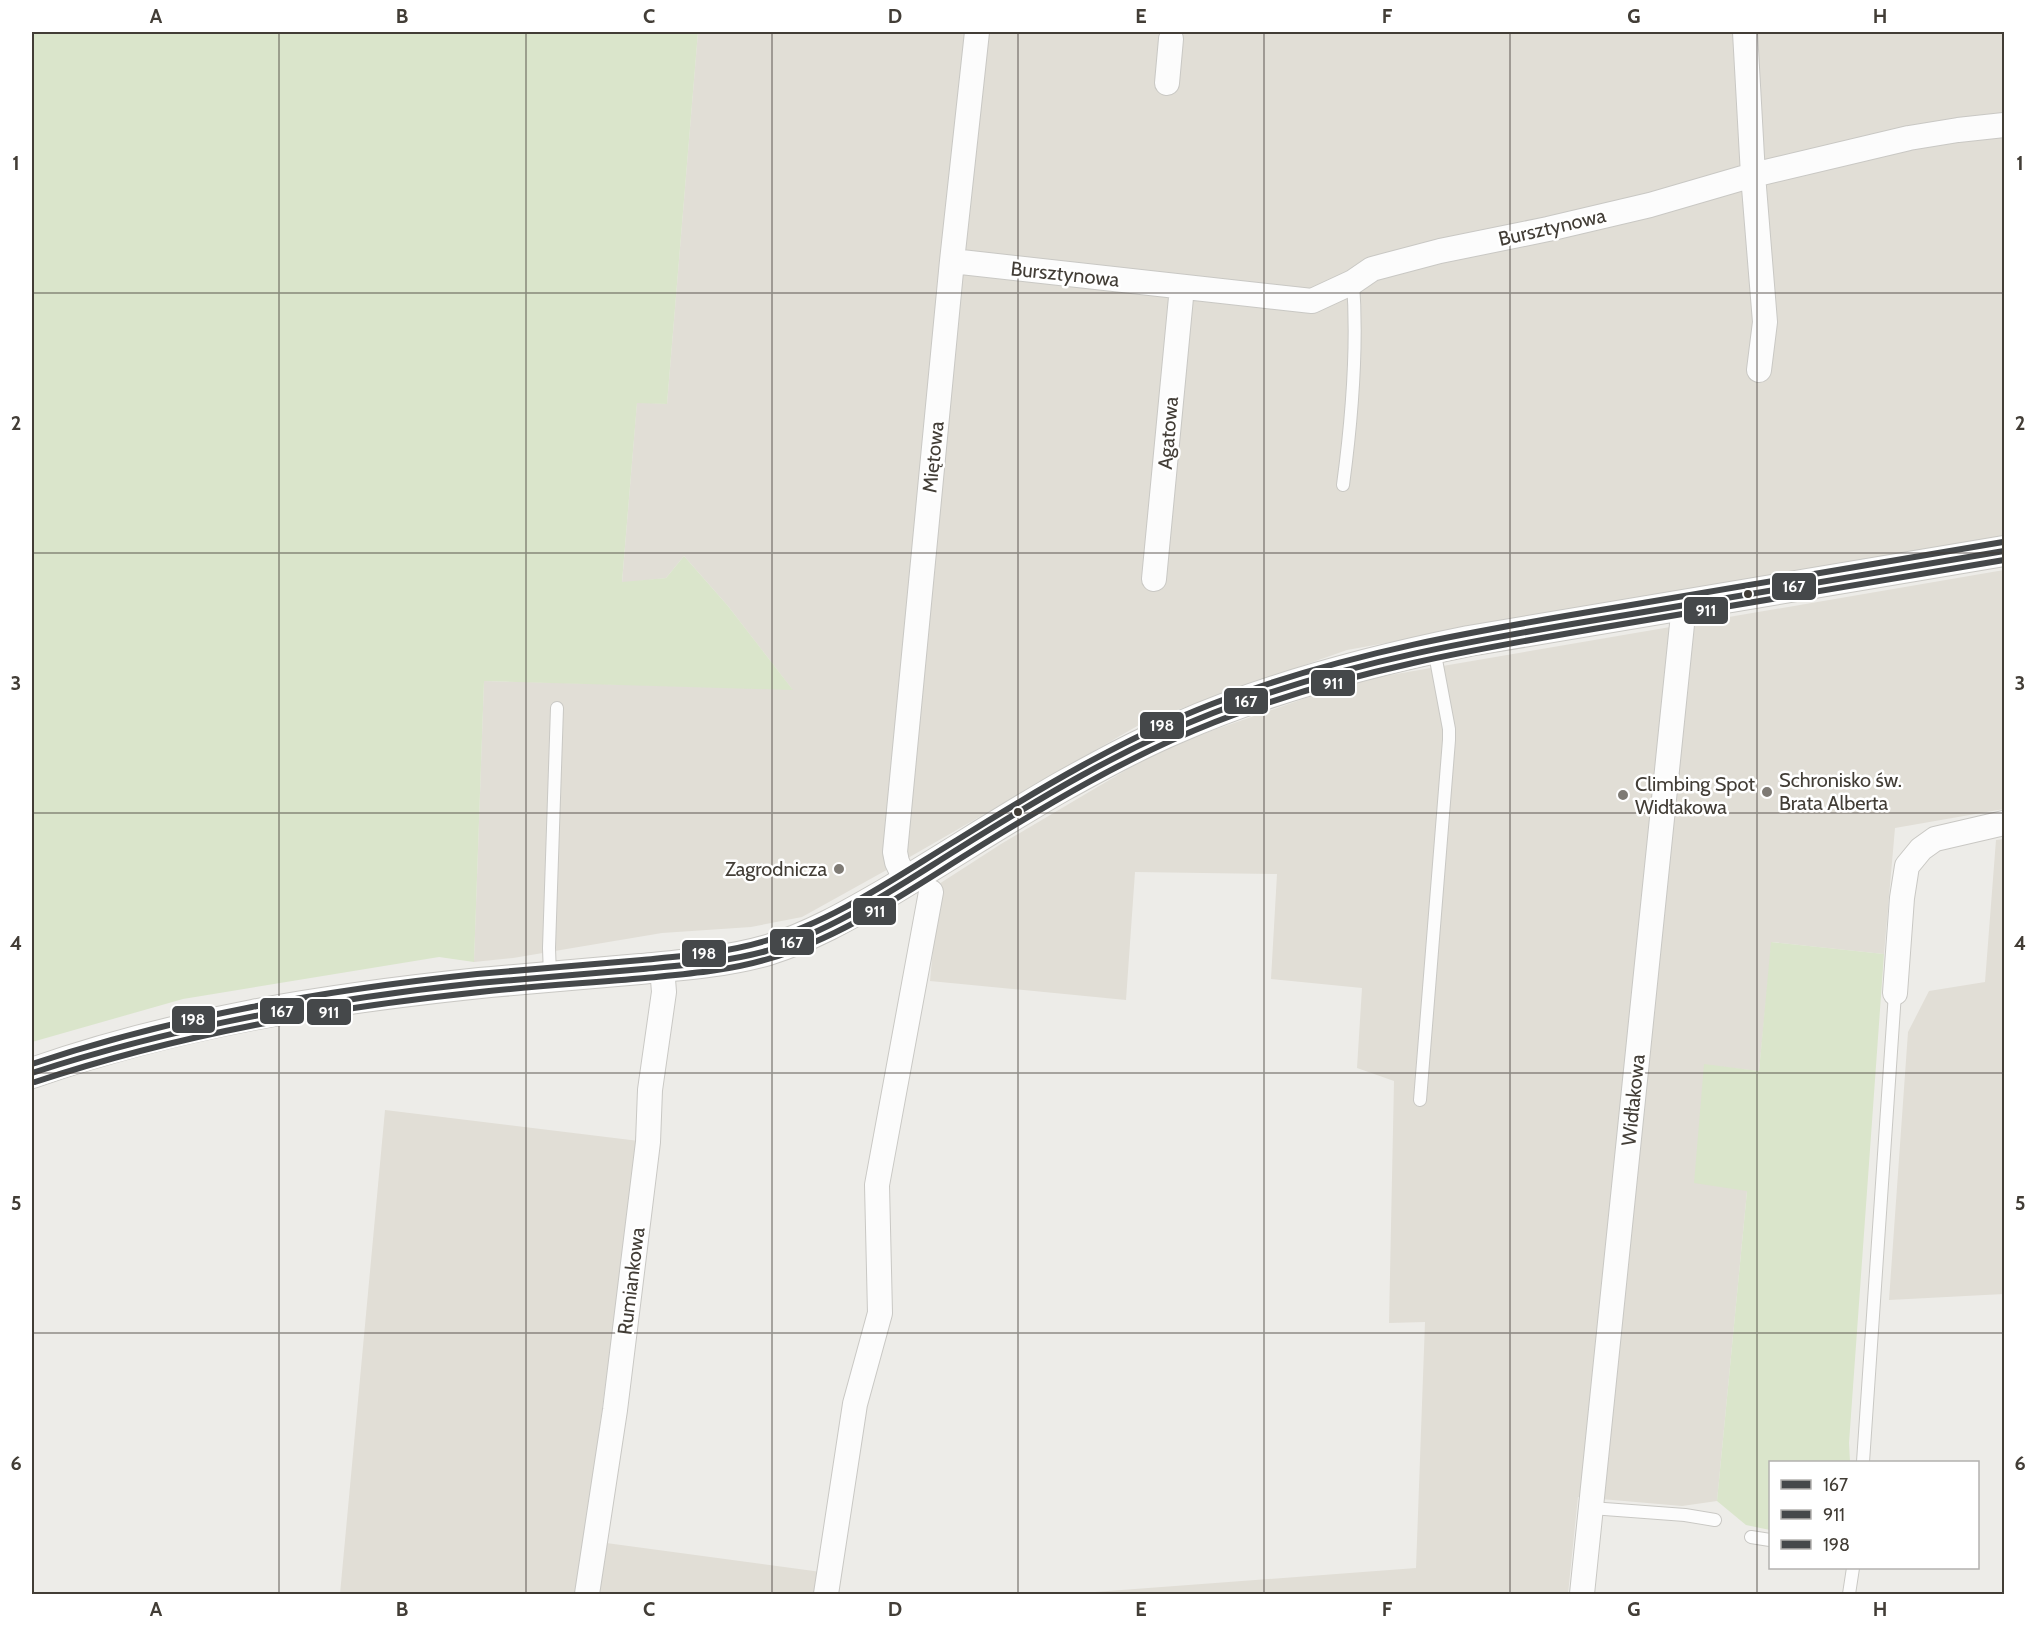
<svg xmlns="http://www.w3.org/2000/svg" width="2036" height="1626" font-family="Cabin,sans-serif">
<style>
.residential{fill:#e1ded6}
.green{fill:#dae5cb}
.lines{fill:none;stroke-linecap:round;stroke-linejoin:round}
.service-casing{stroke:#c9c8c4;stroke-width:14}
.minor-casing{stroke:#c9c8c4;stroke-width:26}
.tertiary-casing{stroke:#c9c8c4;stroke-width:32}
.service{stroke:#fcfcfc;stroke-width:12}
.minor{stroke:#fcfcfc;stroke-width:24}
.tertiary{stroke:#fcfcfc;stroke-width:30}
.bus-1-casing{stroke:#fff;stroke-width:10}
.bus-2-casing{stroke:#fff;stroke-width:10}
.bus-3-casing{stroke:#fff;stroke-width:10}
.bus-1{stroke:#45484a;stroke-width:6}
.bus-2{stroke:#45484a;stroke-width:6}
.bus-3{stroke:#45484a;stroke-width:6}
.grid{fill:none;stroke:#423d36;stroke-width:1.5;stroke-opacity:0.55}
.bus-dot{fill:#423d36;stroke:#fff;stroke-width:2}
.poi-dot{fill:#7e7a74;stroke:#fff;stroke-width:2}
.labels{text-anchor:middle;stroke-width:5;stroke-linejoin:round;paint-order:stroke}
.street-label{font-size:20px;fill:#423d36;stroke:#fff}
.poi-label{font-size:20px;fill:#423d36;stroke:#fff;text-anchor:start}
.line-badge{stroke:#fff;stroke-width:2}
.badge-label{font-size:16px;text-anchor:middle;font-weight:bold;fill:#fff}
.neatline{fill:none;stroke:#423d36;stroke-width:2}
.grid-label{font-size:20px;text-anchor:middle;font-weight:bold;fill:#423d36}
</style>
<rect width="100%" height="100%" fill="#edece8"/>
<!-- residential -->
<path class="residential" d="M698,32H2004V536L1678,591L1347,650L1146,721L901,862L802,917L751,927L662,933L513,958L474,962L484,681L792,689L728,606L684,556L666,578L622,583L637,402L667,404Z
M2004,570V809L1895,828L1884,954L1772,942L1759,1071L1704,1065L1747,1191L1717,1501L1682,1506L1578,1497L1568,1594H1068L1416,1568L1425,1322L1389,1323L1394,1081L1357,1068L1362,988L1271,979L1277,874L1135,872L1126,1000L930,981L939,884L1001,844L1165,747L1355,681Z
M2004,839V1294L1889,1300L1908,1032L1929,991L1985,982L1996,840Z
M385,1110L639,1141L584,1540L836,1574L834,1594H340Z"/>
<!-- green -->
<path class="green" d="M32,32H698L667,404L637,403L622,582L666,578L684,556L728,606L793,690L484,681L474,962L439,957L183,999L32,1042Z
M1771,942L1884,954L1849,1443L1850,1462H1770V1530L1746,1525L1717,1501L1747,1191L1694,1183L1704,1064L1759,1071Z"/>
<g class="lines">
<defs>
<path id="service" d="M1343,485C1352,418 1358,350 1353,282
M550,976L549,948L557,708
M1420,1100L1449,740V729L1434,649
M1863,1462L1895,993
M1591,1508L1685,1515L1715,1520
M1751,1537L1770,1540
M1849,1594L1853,1568"/>
<path id="minor" d="M1745,32L1753,175L1765,322L1759,370
M1167,83L1171,39
M952,261L1312,301L1353,282L1372,269L1440,251L1548,229L1650,205L1753,175L1909,138L1958,130L2004,125
M1154,579L1182,287
M906,881L897,862L895,852L952,261L977,32
M1895,993L1902,898L1907,866L1921,849L1935,839L2004,823
M587,1594L615,1410L648,1142L650,1090L664,992L662,967
M826,1594L855,1404L880,1313L877,1185L931,892
M1582,1594L1684,605"/>
<path id="tertiary" d="M32,1073C178,1022 326,999 480,983C533,978 586,974 640,969C683,965 726,962 768,950C810,937 847,916 885,894C944,859 1002,821 1061,787C1099,766 1137,745 1177,728C1270,687 1370,661 1469,641L2004,551"/>
</defs>
<!-- service casing -->
<use href="#service" class="service-casing"/>
<!-- minor casing -->
<use href="#minor" class="minor-casing"/>
<!-- tertiary casing -->
<use href="#tertiary" class="tertiary-casing"/>
<!-- service -->
<use href="#service" class="service"/>
<!-- minor -->
<use href="#minor" class="minor"/>
<!-- tertiary -->
<use href="#tertiary" class="tertiary"/>
<defs>
<path id="bus-1" d="M32,1073C177,1026 326,999 478,983C533,978 588,974 643,969C684,965 726,962 766,951C835,930 897,887 958,849C1040,798 1123,748 1213,713C1346,661 1486,638 1626,615C1752,593 1878,572 2004,551"/>
<path id="bus-2" d="M35,1082C180,1034 328,1008 480,992C535,986 590,983 645,978C686,974 728,971 768,959C840,938 905,893 969,853C1048,804 1128,756 1215,722C1344,671 1480,648 1617,625C1746,604 1875,582 2004,560"/>
<path id="bus-3" d="M32,1064C177,1016 325,990 477,974C532,969 587,965 642,960C683,956 725,953 765,941C834,921 896,877 957,840C1039,789 1122,739 1212,704C1345,652 1485,629 1625,606C1751,585 1877,563 2003,542"/>
</defs>
<!-- bus-1 casing -->
<use href="#bus-1" class="bus-1-casing"/>
<!-- bus-2 casing -->
<use href="#bus-2" class="bus-2-casing"/>
<!-- bus-3 casing -->
<use href="#bus-3" class="bus-3-casing"/>
<!-- bus-1 -->
<use href="#bus-1" class="bus-1"/>
<!-- bus-2 -->
<use href="#bus-2" class="bus-2"/>
<!-- bus-3 -->
<use href="#bus-3" class="bus-3"/>
</g>
<!-- grid -->
<path class="grid" d="M279,32V1594M526,32V1594M772,32V1594M1018,32V1594M1264,32V1594M1510,32V1594M1757,32V1594M32,293H2004M32,553H2004M32,813H2004M32,1073H2004M32,1333H2004"/>
<!-- markers -->
<g class="bus-dot">
<circle cx="1748" cy="594" r="5"/>
<circle cx="1018" cy="812" r="5"/>
</g>
<g class="poi-dot">
<circle cx="1767" cy="792" r="6"/>
<circle cx="1623" cy="795" r="6"/>
<circle cx="839" cy="869" r="6"/>
</g>
<g class="labels">
<!-- street labels -->
<g class="street-label">
<text transform="translate(1552 227) rotate(-13)" y="7">Bursztynowa</text>
<text transform="translate(1065 274) rotate(6)" y="7">Bursztynowa</text>
<text transform="translate(1168 433) rotate(-85)" y="7">Agatowa</text>
<text transform="translate(933 457) rotate(-84)" y="7">Miętowa</text>
<text transform="translate(1633 1100) rotate(-84)" y="7">Widłakowa</text>
<text transform="translate(631 1281) rotate(-83)" y="7">Rumiankowa</text>
</g>
<!-- poi labels -->
<g class="poi-label">
<text x="1779" y="787">Schronisko św.<tspan x="1779" dy="23">Brata Alberta</tspan></text>
<text x="1635" y="791">Climbing Spot<tspan x="1635" dy="23">Widłakowa</tspan></text>
<text x="827" y="876" text-anchor="end">Zagrodnicza</text>
</g>
</g>
<g class="line-badge">
<rect x="1771" y="572" width="46" height="29" rx="6" fill="#45484a"/>
<rect x="1683" y="596" width="46" height="29" rx="6" fill="#45484a"/>
<rect x="1310" y="669" width="46" height="28" rx="6" fill="#45484a"/>
<rect x="1223" y="687" width="46" height="28" rx="6" fill="#45484a"/>
<rect x="1139" y="711" width="46" height="29" rx="6" fill="#45484a"/>
<rect x="852" y="897" width="45" height="29" rx="6" fill="#45484a"/>
<rect x="769" y="928" width="46" height="28" rx="6" fill="#45484a"/>
<rect x="681" y="939" width="46" height="29" rx="6" fill="#45484a"/>
<rect x="259" y="997" width="46" height="28" rx="6" fill="#45484a"/>
<rect x="306" y="998" width="46" height="28" rx="6" fill="#45484a"/>
<rect x="171" y="1005" width="45" height="29" rx="6" fill="#45484a"/>
</g>
<g class="badge-label">
<text x="1794" y="592">167</text>
<text x="1706" y="616">911</text>
<text x="1333" y="689">911</text>
<text x="1246" y="707">167</text>
<text x="1162" y="731">198</text>
<text x="875" y="917">911</text>
<text x="792" y="948">167</text>
<text x="704" y="959">198</text>
<text x="282" y="1017">167</text>
<text x="329" y="1018">911</text>
<text x="193" y="1025">198</text>
</g>
<!-- border -->
<rect width="2036" height="1626" fill="none" stroke="#ffffff" stroke-width="66"/>
<!-- legend -->
<rect x="1769" y="1461" width="210" height="108" fill="#ffffff" stroke="#b3b1af" stroke-width="1.5"/>
<rect x="1781" y="1480" width="30" height="9" fill="#45484a" stroke="#b3b1af" stroke-width="1.5"/>
<text x="1823" y="1491" font-size="18" fill="#423d36">167</text>
<rect x="1781" y="1510" width="30" height="9" fill="#45484a" stroke="#b3b1af" stroke-width="1.5"/>
<text x="1823" y="1521" font-size="18" fill="#423d36">911</text>
<rect x="1781" y="1540" width="30" height="9" fill="#45484a" stroke="#b3b1af" stroke-width="1.5"/>
<text x="1823" y="1551" font-size="18" fill="#423d36">198</text>
<rect x="33" y="33" width="1970" height="1560" class="neatline"/>
<g class="grid-label">
<text x="156" y="23">A</text>
<text x="402" y="23">B</text>
<text x="649" y="23">C</text>
<text x="895" y="23">D</text>
<text x="1141" y="23">E</text>
<text x="1387" y="23">F</text>
<text x="1634" y="23">G</text>
<text x="1880" y="23">H</text>
<text x="16" y="170">1</text>
<text x="2020" y="170">1</text>
<text x="16" y="430">2</text>
<text x="2020" y="430">2</text>
<text x="16" y="690">3</text>
<text x="2020" y="690">3</text>
<text x="16" y="950">4</text>
<text x="2020" y="950">4</text>
<text x="16" y="1210">5</text>
<text x="2020" y="1210">5</text>
<text x="16" y="1470">6</text>
<text x="2020" y="1470">6</text>
<text x="156" y="1616">A</text>
<text x="402" y="1616">B</text>
<text x="649" y="1616">C</text>
<text x="895" y="1616">D</text>
<text x="1141" y="1616">E</text>
<text x="1387" y="1616">F</text>
<text x="1634" y="1616">G</text>
<text x="1880" y="1616">H</text>
</g>
</svg>
